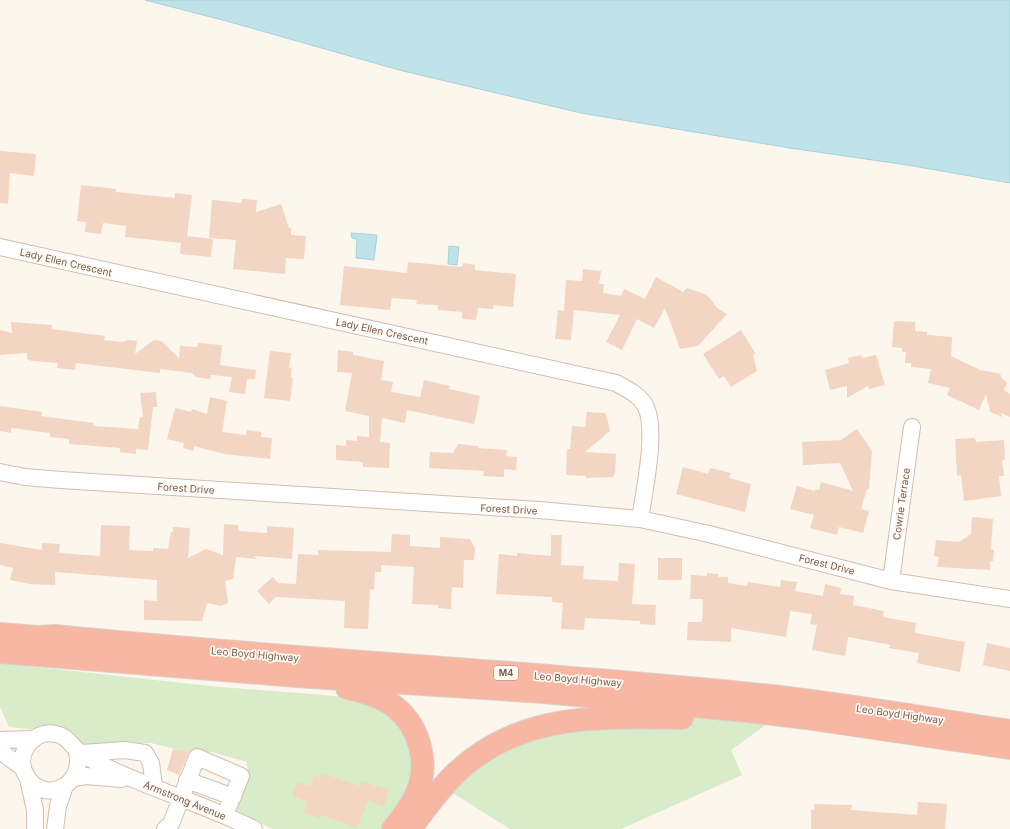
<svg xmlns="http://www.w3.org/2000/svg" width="1010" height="829" font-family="Inter,sans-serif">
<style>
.green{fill:#d8ecc9}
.water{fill:#bfe3e8;stroke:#a5d3da}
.building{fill:#f3d5c3}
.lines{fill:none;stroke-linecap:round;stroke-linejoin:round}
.minor-casing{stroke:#d1beb0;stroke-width:18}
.highway-casing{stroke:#dad1cd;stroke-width:24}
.minor{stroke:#fff;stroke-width:16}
.highway{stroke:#f7b7a3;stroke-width:22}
.labels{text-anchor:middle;stroke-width:3.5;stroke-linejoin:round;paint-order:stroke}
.shield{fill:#fffaf3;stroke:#a28b7f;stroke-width:1}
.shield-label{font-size:9px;font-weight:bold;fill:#7a5c4d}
.street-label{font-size:10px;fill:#7a5c4d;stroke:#fffaf3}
</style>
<rect width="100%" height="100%" fill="#fdf6ec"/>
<!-- green -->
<path class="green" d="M0,663L210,686L336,696L377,702L394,708L423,770L388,829H272L236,810L248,775L247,762L212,752L195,754L151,743L84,744L61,725L36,730L9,727L0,707Z
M617,713L770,722L731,750L742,775L621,829H510L443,787L470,760Z"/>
<!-- water -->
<path class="water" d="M145,0H1010V183L907,165L790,148L581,113L399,70L230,22Z
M351,233L377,235L374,260L356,258L357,239L352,238Z
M449,246L459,247L457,265L448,264Z"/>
<!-- building -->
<path class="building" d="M0,151L36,154L34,176L10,173L8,204L0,203Z
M81,185L116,189V192L175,198V193L192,195L187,236L213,239L211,257L180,254L181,243L125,237L126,226L103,223L101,234L85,232L86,222L77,221Z
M242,199L257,200L256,212L281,204L289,228H291V235L306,236L304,259L286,258L285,274L233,269L236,240L209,238L212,200L241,203Z
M408,262L462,267L463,263L475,265V270L516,274L513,307L493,305V309L478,308L476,320L462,319V312L438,310V305L416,304L417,300L392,298L390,310L340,305L344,266L407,273Z
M583,269L601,271L599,284H604L603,293L621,296L624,289L645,299L656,277L683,292L687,288L702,293L709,297L717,308L727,314L698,346L680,349L665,308L654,328L637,319L622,350L606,342L620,315L574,310L571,340L555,339L558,310L564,311L566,280L582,281Z
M894,321L915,322V331L927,332V335L952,337L951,356L980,370L1001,374L1000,376L1007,383L1004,390L1010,394V417L1001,413L1002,417L990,412L986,394L979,410L947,395L950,388L928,383L931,369L911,367V363H905L906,352H902V348L892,347Z
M11,322L52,325V329L105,336L104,340L123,342L128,340L137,341L135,354L154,340L161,341L179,358L180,346L197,347L198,343L222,345L220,365L256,370L255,379H247L245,394L229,392L232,377L211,375L210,379L196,377L192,373L160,369V373L76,363L75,370L57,368L58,363L32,361L27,359V353L0,355V330L12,333Z
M741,330L755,353L753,355L757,371L731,387L724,376L719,379L703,354Z
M338,350L353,352V355L384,361L381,380L393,382L391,392L420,397L424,380L450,386L449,389L480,396L474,424L407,410L405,423L382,418L380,442L390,443L389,468L363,467V462L336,460V445L346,446V440L357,441V436L369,437V416L345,411L352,373L337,372Z
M270,351L291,353L289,369L292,367L291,378H293L290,401L264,398Z
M861,355L862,358L876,355L885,385L869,389L868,386L847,398V386L830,390L825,370L849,363L848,358Z
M156,392L157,407H153L148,450L136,449V454L120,452V448L69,444V439L50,437V433L11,428V433L0,431V406L42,412L41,416L94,423L93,426L138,429L140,417H143L140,393Z
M210,397L227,401L222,432L246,435L247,430L261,432V437L272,438L270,459L225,454L194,446L193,451L183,448L184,443L167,439L175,408L191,412L192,409L207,414Z
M587,412L605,413L607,417L610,431L585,452L616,454L615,474H614L613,477L586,478V476L566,475L567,449H570L572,426L585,427Z
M857,429L872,451L869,489H867L861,509L869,511L863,533L839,527L837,535L810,528L814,515L790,509L797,486L815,491V489L819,490L821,482L853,491L840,463L803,465L802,442L841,440Z
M975,438L976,442L1004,440L1005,459L1002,461L1004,476H999L1001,496L964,501L961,475L957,476L955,439Z
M458,444L478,446V448L507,450L506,456L517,457L516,470L504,469V477L483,476L484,471L429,468L430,452L453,453Z
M683,467L708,474L710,468L731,473L729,478L751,484L745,512L676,494Z
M972,517L993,519L991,550H994L993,561H990V570L937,567L939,557L934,556L936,540L959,542L971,534Z
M224,524L238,525V531L267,533V526L294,528L292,559L254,556L257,559L236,557L233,579L225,581L228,603L221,606L207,603L202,621L144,620V600L157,601V580L55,572V585L30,584L10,580L13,568L0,565V543L42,550V543L60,544L59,553L100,556L101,525L130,526L129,550L150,551H153V548L168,549L171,532H173V527L190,528L188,558L206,549L223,555Z
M392,534L410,535V546L440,548V537L470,539L475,548L474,560H464L463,588L452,587L451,609L438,608V605L412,604L414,567L381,565V572H375L374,590L370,589L368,629L344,628L345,601L276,597L269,604L257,591L273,577L278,583L296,584L298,554L318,555V550L391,552Z
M551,535H562L561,565L584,566L583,579L618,581L619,563L635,564L632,604L656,605L655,625L640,624V621L585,618L584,630L561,629L563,603L552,602V597L496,594L499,554L517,556V553L551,556Z
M658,558H682V580H658Z
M707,573L718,574V577H728V583L747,586L748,582L780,587L781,580L797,582L795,591L823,596L825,584L841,588L840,594L854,596L853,605L884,611L883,617L916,623L915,633L965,642L960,672L917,663L919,653L889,648L891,645L848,637L845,656L812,650L817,625L810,624L812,614L790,611L786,637L731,628V642L687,640L688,622H702L703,599H690L691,575L707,576Z
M987,643L1010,648V671L983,665Z
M173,749L189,752L179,775L167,770Z
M322,773L359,786L361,781L389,790L384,807L368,800L357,828L321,815L320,818L303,813L307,801L292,796L297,782L310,786L314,775L320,777Z
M918,802L947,804L945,829H811V810H814V804L852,805L851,810L917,815Z"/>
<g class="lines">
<defs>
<path id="minor" d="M0,247L616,383C627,389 638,394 645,405C658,428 644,492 640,519
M0,472L25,477L61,480L539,510L640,519L709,534L891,581L1010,599
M891,581L912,427
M0,740L34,739
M76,749C88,785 43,807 26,775C14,755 33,729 56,734C67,736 70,744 77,750C84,756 93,760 100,764C150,789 204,804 254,829
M0,751L23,768
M82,753L125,750L145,753L151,763L154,787
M74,778L86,776L122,779
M28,779L35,810V829
M187,780L233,797
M55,829L58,806L65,786
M165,829L171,824L197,757L241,776L225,815"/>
<path id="highway" d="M0,634L37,637L55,636C293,660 533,671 771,696C851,705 931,719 1010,731
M0,652L297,676L544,692L747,711L806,718L1010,748
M347,688C364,692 381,696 395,707C419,726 429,762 418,790C413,805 402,817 393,829
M410,829C423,812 435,795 450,779C514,712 597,717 682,718"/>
</defs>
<!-- minor casing -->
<use href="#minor" class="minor-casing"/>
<!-- highway casing -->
<use href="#highway" class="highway-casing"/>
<!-- minor -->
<use href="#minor" class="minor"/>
<!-- highway -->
<use href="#highway" class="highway"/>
</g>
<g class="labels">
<!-- shield labels -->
<rect class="shield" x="494" y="666" width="24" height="14" rx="3"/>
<g class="shield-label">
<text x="506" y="676">M4</text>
</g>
<!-- street labels -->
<g class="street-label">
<text transform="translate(66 262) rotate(13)" y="4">Lady Ellen Crescent</text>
<text transform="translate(382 331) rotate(12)" y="4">Lady Ellen Crescent</text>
<text transform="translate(186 488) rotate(4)" y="4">Forest Drive</text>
<text transform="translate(901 504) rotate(-82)" y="4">Cowrie Terrace</text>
<text transform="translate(509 509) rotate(3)" y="4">Forest Drive</text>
<text transform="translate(827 564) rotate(14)" y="4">Forest Drive</text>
<text transform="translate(255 654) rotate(5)" y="4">Leo Boyd Highway</text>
<text transform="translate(578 679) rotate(5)" y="4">Leo Boyd Highway</text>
<text transform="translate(900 714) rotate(8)" y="4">Leo Boyd Highway</text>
<text transform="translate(185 800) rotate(22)" y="4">Armstrong Avenue</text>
</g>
</g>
</svg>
